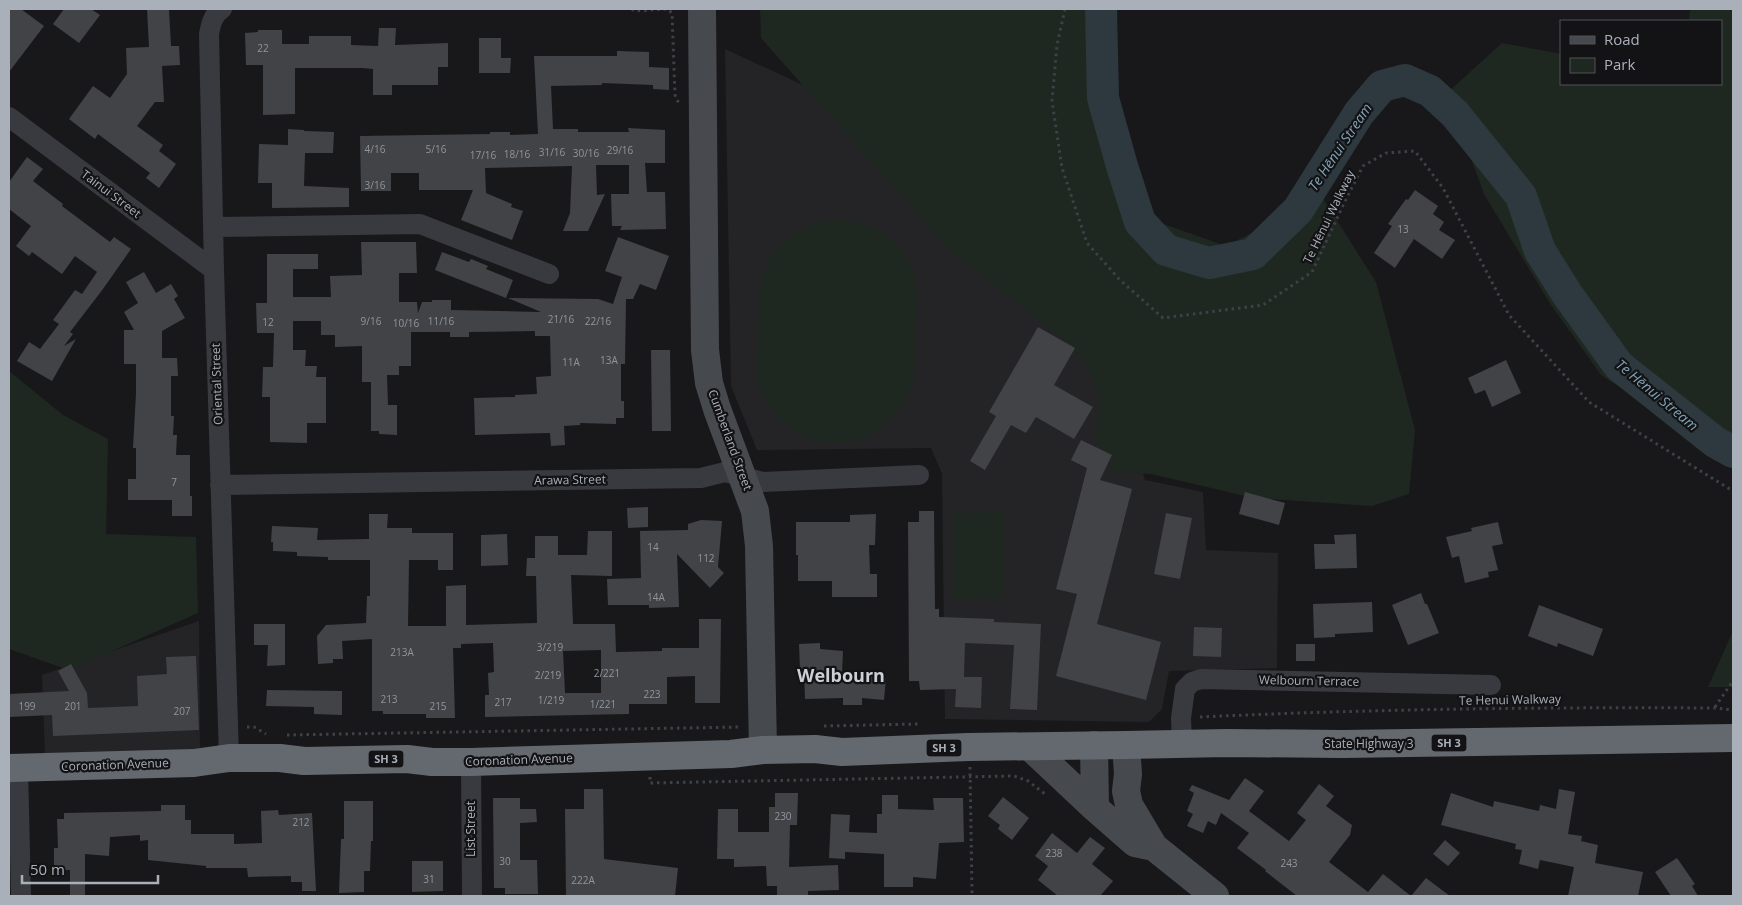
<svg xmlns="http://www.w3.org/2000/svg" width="1742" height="905" font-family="'Open Sans',sans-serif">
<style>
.built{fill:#242427}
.green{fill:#1f2820}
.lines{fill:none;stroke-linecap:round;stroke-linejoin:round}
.river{stroke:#2d393e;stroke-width:32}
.building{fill:#424347;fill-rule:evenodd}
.path{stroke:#3e4146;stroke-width:3;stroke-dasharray:2.5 4;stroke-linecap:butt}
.street{stroke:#393a3f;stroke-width:20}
.secondary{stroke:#464a4f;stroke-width:28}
.highway{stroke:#646970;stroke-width:28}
.labels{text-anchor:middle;stroke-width:4.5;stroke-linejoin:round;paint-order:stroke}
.number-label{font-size:10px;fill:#90959d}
.shield{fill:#131315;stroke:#7d8188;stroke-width:1}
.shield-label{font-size:11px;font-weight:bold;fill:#aab0ba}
.street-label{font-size:12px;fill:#aab0ba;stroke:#131315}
.water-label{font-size:14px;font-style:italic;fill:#80a2b5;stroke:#131315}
.district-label{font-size:18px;font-weight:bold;fill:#cbcfd6;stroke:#131315}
</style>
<rect width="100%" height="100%" fill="#18181a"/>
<!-- built -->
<path class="built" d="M725,49L872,117L1118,399L1145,480L1203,492L1206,550L1278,553L1277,668L1169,671L1162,709L1149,722L945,719L942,474L931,448L757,450L731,386Z
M199,621L200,754L45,756L42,675Z"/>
<!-- green -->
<path class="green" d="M760,9H1108L1102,43L1112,113L1135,184L1158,222L1226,246L1322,197L1376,282L1415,430L1409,494L1372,506L1254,498L1151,474L1113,472L1108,460L1094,436L1101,398L1086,365L1062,338L950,251L761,38Z
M1690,9H1733V461L1601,375L1549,302L1484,194L1447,93L1502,43L1561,54V84H1721V21H1689Z
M829,219C868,218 908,239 916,281C919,295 916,312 916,327C915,348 917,370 910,390C896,430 848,454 808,438C779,426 763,403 756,373L761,279C773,245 794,227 829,219Z
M9,371L63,415L108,439L106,534L196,537L198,613L69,670L9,649Z
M1003,512L1004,598L954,599V513Z
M1733,631V687H1708Z"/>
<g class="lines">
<!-- river -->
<path class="river" d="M1101,9L1103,98L1122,166L1140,222L1166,250L1209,263L1253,254L1298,210L1359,113L1382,86L1405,80L1430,91L1455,114L1521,196L1540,251L1567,294L1619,366L1715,442L1733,452"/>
</g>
<!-- building -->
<path class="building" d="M9,9H21L44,26L9,72Z
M64,9H91L100,15L79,43L53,24Z
M147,9H169L171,46H179L180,65L162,66L164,102H155L137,126L163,145L159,151L176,164L159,188L146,178L150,173L98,134L95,139L69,119L93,86L110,98L127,74L126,48L149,47Z
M379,28H396L395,45L448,43V67H438V85H392V95H373V69L362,68H295V114L263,115V65H246L245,33L258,32V30H282V44H309V36H351V45L378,46Z
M479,38H501V58H511L510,73H479Z
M617,51L649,52V67L669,68V90L653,89V85L602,83V85L551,86L553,129H578V132H629L628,128L665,130V163H645L647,192H665L666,229L620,230L622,226H612L611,194H629V165H596L597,195L605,194L588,231H563L570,213L572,166L485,168L486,193L512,204L511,207L523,211L512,240L461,220L473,190H419V173H391V191H361L360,136L490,134V132H510V135L538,134L534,56H617Z
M288,129L304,130V131L334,132L333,153H305L304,186L349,188V207L272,208V183H258L259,144L288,145Z
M27,157L43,169L33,181L63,204L62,206L110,242L114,237L131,249L103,289L70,332L73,334L64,346L76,339L52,381L17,361L29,342L40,349L59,324L53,320L75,290L82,294L97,272L75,256L62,274L32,252L29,256L16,246L31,226L9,209V182Z
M1415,190L1438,206L1433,214L1444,222L1439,230L1455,240L1442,259L1414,239L1395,268L1374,253L1392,226L1388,224L1406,199L1408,200Z
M618,237L669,256L656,290L640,284L633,299H626L625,364H621V401H624V418H616V424L580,423V425L564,426L565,445L551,446L550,433L475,435L474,398L515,397V395L537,394L536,377L551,376L550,336H535V331L469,332V337H450V332H411V366H399V375H387L388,405H397V435L379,434V431H371V382H362V346L335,347V335H321V321H293V350H306L305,366H317L316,377H326V423H307V443L270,442V397H262L263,367H273L274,333H257L256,303H267V254H318V269H293V297H331L330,276L362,275L361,242H416L417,273H399V302H417L418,313L422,302H432V300H451V310L541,312L508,298L598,299L613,304L622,277L605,271Z
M442,252L469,262L471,259L488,266L486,269L513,280L506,298L435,270Z
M144,272L156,293L171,284L178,296L174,299L185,318L162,331V358H177L178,376H171V416H174L173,435H177L176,455H190V496H192V516H172V500H128V479H136V448H133L136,393V364H124V330H134L124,312L138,303L126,282Z
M1038,327L1075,348L1054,385L1093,407L1074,439L1036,417L1026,433L1011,425L985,470L970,461L996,416L989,412Z
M651,350H670L671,431H652Z
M1506,360L1521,393L1492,407L1485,390L1475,394L1468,378Z
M1081,440L1112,455L1100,480L1132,489L1097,624L1161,642L1146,700L1056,676L1077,594L1056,589L1087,468L1071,460Z
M1245,492L1285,503L1279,525L1239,514Z
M648,507V527L628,528L627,508Z
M919,511H934L935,609H939V617L994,619V622L1041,624L1037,710L1010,709L1014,645L965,643L964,677H982L981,708L955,707L956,689L920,690L919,681H909L908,522H919Z
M1166,513L1192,518L1180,579L1154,574Z
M369,514H388L387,528H412V533H453V570H438V560H409L408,626H446V586L466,585V625L537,623L536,576H526L527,558H535V536H558V555H587L588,531H612V576L571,575L573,624H615L616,652L662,651V648H699V619H721L720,703H695V676L667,677V704H629V714L485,717V695H489L488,673L494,672L493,643L461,644V648H453L455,718H426V714H383V711H372V639L342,641L343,659H333V663L318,664L317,636L326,625L366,623L367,596H370V560H328V557L297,556V552L273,551V542H271L272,526L318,528L317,540L369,539ZM601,650V693H565L563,651Z
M876,514L875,545H869L870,574H877V597H832V581H798V555H796V522H850V515Z
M701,520L722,521L718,567L724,573L710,588L677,554L679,607L649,608V605H608L607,579L641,578L640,531L688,530V524Z
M1498,522L1503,544L1492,546L1498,570L1488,572L1489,577L1465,583L1459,556L1452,558L1446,537L1472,531L1471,528Z
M507,534L508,565L481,566V535Z
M1356,534L1357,568L1315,569L1314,544H1335L1334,535Z
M1421,593L1425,604H1427L1439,633L1408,645L1392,605Z
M1372,602L1373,632L1335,634V637L1314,638L1313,604Z
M1539,605L1603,629L1593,656L1558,643L1557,647L1528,636Z
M254,624H285V665L267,666L268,645H254Z
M1194,627L1222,628L1221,657L1193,656Z
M820,643V649L843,651L842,674L886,678L884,700L862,698V705H843V698L805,699L804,670H800L799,644Z
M1296,644H1315V661H1296Z
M196,656L199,730L53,736L52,715L9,717V694L69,691L58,671L71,664L87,693L88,708L138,706L137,676L167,674L166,657Z
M267,690L342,691V715L314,714V707L266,706Z
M1245,778L1264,791L1249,811L1289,841L1306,820L1297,813L1319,784L1334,796L1326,806L1352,825L1350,835L1329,862L1368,892L1383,874L1411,896L1426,878L1450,896H1297L1265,871L1266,870L1237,848L1249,833L1221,813L1216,825L1208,821L1203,833L1187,826L1193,814L1187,811L1194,793L1189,790L1192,785L1229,800Z
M584,789H603L604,859L678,868L675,896H566L565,809H584Z
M1559,789L1575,792L1568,834L1582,836L1581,841L1598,845L1595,863L1643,872L1638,896H1568L1574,867L1540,860L1538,869L1519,864L1522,850L1515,849L1516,844L1441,825L1451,793L1493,807L1494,801L1539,811L1540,805L1556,809Z
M775,793H798L797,825H790L789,867L838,865L839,890L808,891V896H777V886H767L766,866L734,867V859H717L718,809H738V832H769V807H775Z
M882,795H898V809L934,810L933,798H963L964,842L939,843L936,879L913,877V887H884V854L845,852V859L829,858L831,814L850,815L849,832L877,833V814H882Z
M1003,797L1029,818L1012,840L998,829L1000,825L988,816Z
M493,798H520V809H536L537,822L520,823V860H537L538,894H505V888H494Z
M344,801H373V841H371L370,871H364V892L339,893L341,839H344Z
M161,805H185V820H191V834H234V844L262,843L261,811L278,810L279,815L312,813L316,891H302V882H291V876L248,877L247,868H206V866L148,860V840L140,841V835L110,837L109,856L85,854V896H70V870H54V848H58L57,819H64V813L161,811Z
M1052,833L1077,853L1090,837L1105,848L1092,864L1113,881L1100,896H1058L1038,880L1048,866L1035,856Z
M1445,840L1460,853L1448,866L1433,854Z
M1677,858L1695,884L1692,886L1698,896H1671L1655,872Z
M412,861H443V891L412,892Z"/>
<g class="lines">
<!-- path -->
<path class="path" d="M632,9L634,11L667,9L672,13L675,95L680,106
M1065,9L1057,45L1052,101L1062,168L1087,243L1120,280L1163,318L1263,305L1312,272L1345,201L1363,166L1386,153L1415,151L1443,188L1509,315L1589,402L1733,491
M1715,707L1733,681
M1200,717C1372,709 1543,707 1715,708L1733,710
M824,726L918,724
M247,727H254L266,734
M287,735L741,727
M970,767L972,893L974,896
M650,777V783L1014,776L1028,781L1045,794"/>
<!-- street -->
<path class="street" d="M222,9C213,14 211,24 209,34L214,270L229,758
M9,117L214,270
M213,227L420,224L549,274
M220,485L701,478L725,472L763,482L919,475
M1182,744L1181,718L1185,689L1192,682L1201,679L1491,685
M471,762L472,896
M18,768L21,896"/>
<!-- secondary -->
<path class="secondary" d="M702,9L705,350L709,383L717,409L755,511L759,546L763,750
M1094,745L1095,808
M1126,745L1128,774L1126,791L1129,805L1154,847L1215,896
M1030,747L1095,808L1135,843L1154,847"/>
<!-- highway -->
<path class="highway" d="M9,768L194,763L229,758H280L304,761L407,759L432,762H471L731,754L763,750L815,749L842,752L968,747L1126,745L1227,743L1343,744L1733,738"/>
</g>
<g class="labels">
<!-- number labels -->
<g class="number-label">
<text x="263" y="52">22</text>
<text x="375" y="153">4/16</text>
<text x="436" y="153">5/16</text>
<text x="620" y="154">29/16</text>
<text x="552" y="156">31/16</text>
<text x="586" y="157">30/16</text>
<text x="517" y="158">18/16</text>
<text x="483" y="159">17/16</text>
<text x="375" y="189">3/16</text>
<text x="1403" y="233">13</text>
<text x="561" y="323">21/16</text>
<text x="371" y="325">9/16</text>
<text x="441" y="325">11/16</text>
<text x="598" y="325">22/16</text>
<text x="268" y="326">12</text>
<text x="406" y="327">10/16</text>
<text x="609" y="364">13A</text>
<text x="571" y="366">11A</text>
<text x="174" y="486">7</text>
<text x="653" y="551">14</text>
<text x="706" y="562">112</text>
<text x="656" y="601">14A</text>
<text x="550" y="651">3/219</text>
<text x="402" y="656">213A</text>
<text x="607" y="677">2/221</text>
<text x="548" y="679">2/219</text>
<text x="652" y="698">223</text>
<text x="389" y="703">213</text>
<text x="551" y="704">1/219</text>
<text x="503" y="706">217</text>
<text x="603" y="708">1/221</text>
<text x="27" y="710">199</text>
<text x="73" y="710">201</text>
<text x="438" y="710">215</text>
<text x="182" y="715">207</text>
<text x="783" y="820">230</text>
<text x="301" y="826">212</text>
<text x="1054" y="857">238</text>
<text x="505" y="865">30</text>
<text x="1289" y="867">243</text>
<text x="429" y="883">31</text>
<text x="583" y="884">222A</text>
</g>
<!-- shield labels -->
<g class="shield">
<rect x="1431.5" y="734.5" width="35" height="17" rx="4"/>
<rect x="926.5" y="739.5" width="35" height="17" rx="4"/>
<rect x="368.5" y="750.5" width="35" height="17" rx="4"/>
</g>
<g class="shield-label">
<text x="1449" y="747">SH 3</text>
<text x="944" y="752">SH 3</text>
<text x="386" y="763">SH 3</text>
</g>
<!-- street labels -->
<g class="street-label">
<text transform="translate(111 194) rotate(37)" y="4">Tainui Street</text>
<text transform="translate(1329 217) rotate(-64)" y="4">Te Hēnui Walkway</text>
<text transform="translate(217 384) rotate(-92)" y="4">Oriental Street</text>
<text transform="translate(730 440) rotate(70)" y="4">Cumberland Street</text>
<text transform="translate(570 480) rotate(-1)" y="4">Arawa Street</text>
<text transform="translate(1309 681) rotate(1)" y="4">Welbourn Terrace</text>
<text transform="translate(1510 700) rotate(-1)" y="4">Te Henui Walkway</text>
<text x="1369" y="748">State Highway 3</text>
<text transform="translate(519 760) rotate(-2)" y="4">Coronation Avenue</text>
<text transform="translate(115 765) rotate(-2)" y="4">Coronation Avenue</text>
<text transform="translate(471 829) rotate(-90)" y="4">List Street</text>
</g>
<!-- water labels -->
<g class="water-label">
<text transform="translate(1340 147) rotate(-56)" y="5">Te Hēnui Stream</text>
<text transform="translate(1657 395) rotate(40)" y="5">Te Hēnui Stream</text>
</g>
<!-- district labels -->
<g class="district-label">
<text x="841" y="682">Welbourn</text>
</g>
</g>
<!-- border -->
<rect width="1742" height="905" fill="none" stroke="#aab0ba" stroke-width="20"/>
<!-- legend -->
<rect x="1560" y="20" width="162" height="65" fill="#131315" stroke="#4f5257"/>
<rect x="1570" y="36" width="25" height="8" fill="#464a4f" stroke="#4f5257"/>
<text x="1604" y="45" font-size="15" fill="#aab0ba">Road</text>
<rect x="1570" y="58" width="25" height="15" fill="#1f2820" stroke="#4f5257"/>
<text x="1604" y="70" font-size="15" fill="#aab0ba">Park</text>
<!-- scale -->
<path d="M22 875v8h136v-8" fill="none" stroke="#aab0ba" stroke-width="2.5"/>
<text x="30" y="875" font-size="15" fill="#aab0ba" stroke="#131315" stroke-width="4" paint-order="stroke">50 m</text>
</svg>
